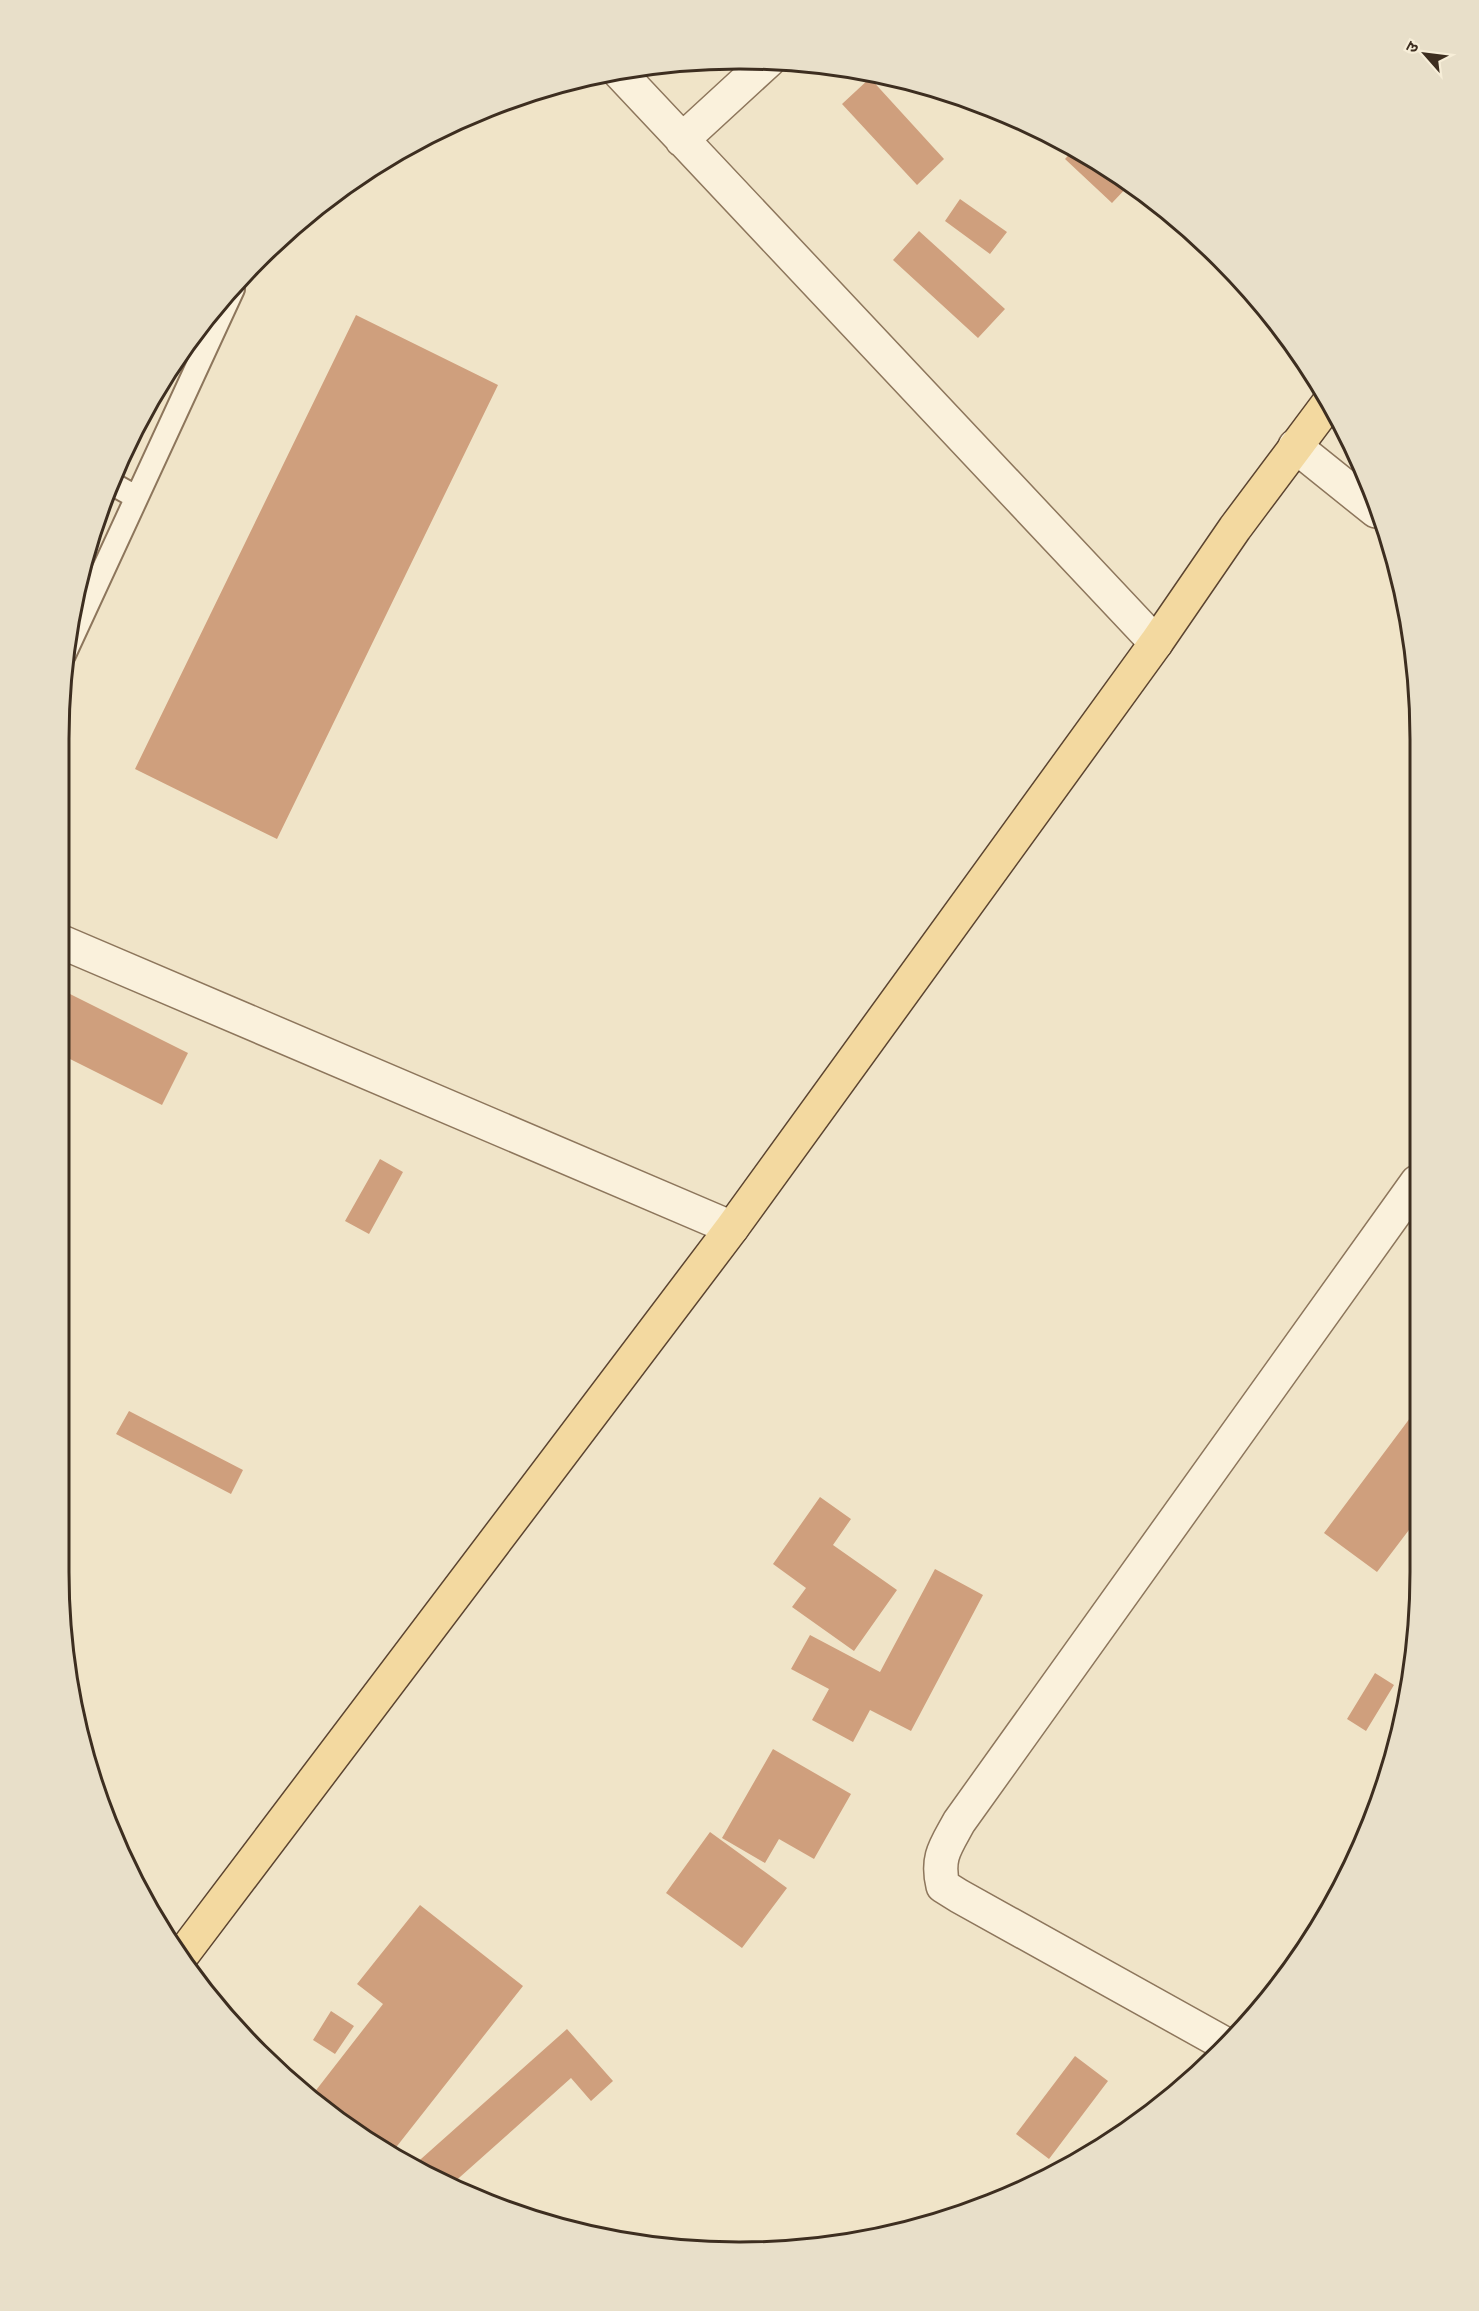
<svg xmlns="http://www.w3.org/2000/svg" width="1479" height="2311" font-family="'Source Serif 4','Noto Sans Devanagari',serif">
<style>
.building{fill:#cf9f7d}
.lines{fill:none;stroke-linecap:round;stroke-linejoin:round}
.service-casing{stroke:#8d765c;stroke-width:26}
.minor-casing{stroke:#8d765c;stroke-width:36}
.primary-casing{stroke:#5b4430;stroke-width:36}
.service{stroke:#faf1dc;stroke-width:22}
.minor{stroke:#faf1dc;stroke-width:33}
.primary{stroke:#f3d9a0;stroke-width:33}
.rim{fill:none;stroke:#3d2e20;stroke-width:3}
</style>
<rect width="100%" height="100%" fill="#f0e4c8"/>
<!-- building -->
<path class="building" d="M870,78L944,159L917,185L842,104Z
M1074,149L1130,184L1112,203L1065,159Z
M960,199L1007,232L990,254L945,221Z
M919,231L1005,309L978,338L893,260Z
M356,315L498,385L277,839L135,769Z
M64,991L188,1053L162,1105L64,1056Z
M380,1159L403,1172L369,1234L345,1221Z
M1416,1410L1415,1522L1377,1572L1324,1533Z
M129,1411L243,1470L231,1494L116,1434Z
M820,1497L851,1519L833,1545L897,1590L854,1651L792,1607L806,1588L773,1564Z
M935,1569L983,1595L911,1731L870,1710L853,1742L812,1720L829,1689L791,1669L810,1635L880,1672Z
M1375,1673L1394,1685L1366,1731L1347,1719Z
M773,1749L851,1794L814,1859L779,1839L765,1863L722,1838Z
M710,1832L787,1888L742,1948L666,1893Z
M420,1905L523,1986L390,2155L325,2112L310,2098L383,2004L357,1984Z
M331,2011L354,2026L335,2054L313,2040Z
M567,2029L613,2081L591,2101L571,2078L451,2185L412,2167Z
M1075,2056L1108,2081L1049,2159L1016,2134Z"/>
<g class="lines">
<defs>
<path id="service" d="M109,482L136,497
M64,655L233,289"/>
<path id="minor" d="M619,72L1156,643
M682,140L769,60
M1295,446L1376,511
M64,943L732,1228
M1225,2044L959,1896L943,1886C936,1857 946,1846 959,1822L1417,1182"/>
<path id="primary" d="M180,1958L732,1228L1156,643L1235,528L1330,401"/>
</defs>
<!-- service casing -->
<use href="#service" class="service-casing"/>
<!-- minor casing -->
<use href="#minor" class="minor-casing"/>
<!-- primary casing -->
<use href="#primary" class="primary-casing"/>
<!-- service -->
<use href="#service" class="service"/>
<!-- minor -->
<use href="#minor" class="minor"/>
<!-- primary -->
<use href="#primary" class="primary"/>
</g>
<!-- crop -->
<path d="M0 0H1479V2311H0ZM739 69H740A670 670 0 0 1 1410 739V1572A670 670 0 0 1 740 2242H739A670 670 0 0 1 69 1572V739A670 670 0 0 1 739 69Z" fill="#e8dfc9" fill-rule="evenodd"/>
<path class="rim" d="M739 69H740A670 670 0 0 1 1410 739V1572A670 670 0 0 1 740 2242H739A670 670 0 0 1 69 1572V739A670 670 0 0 1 739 69Z"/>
<!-- north arrow -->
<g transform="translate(1425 54) rotate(298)" stroke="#f7eed8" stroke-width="4.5" paint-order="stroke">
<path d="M0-4.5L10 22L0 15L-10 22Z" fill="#3d2e20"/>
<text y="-9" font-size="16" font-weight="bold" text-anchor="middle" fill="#3d2e20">उ</text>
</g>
</svg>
